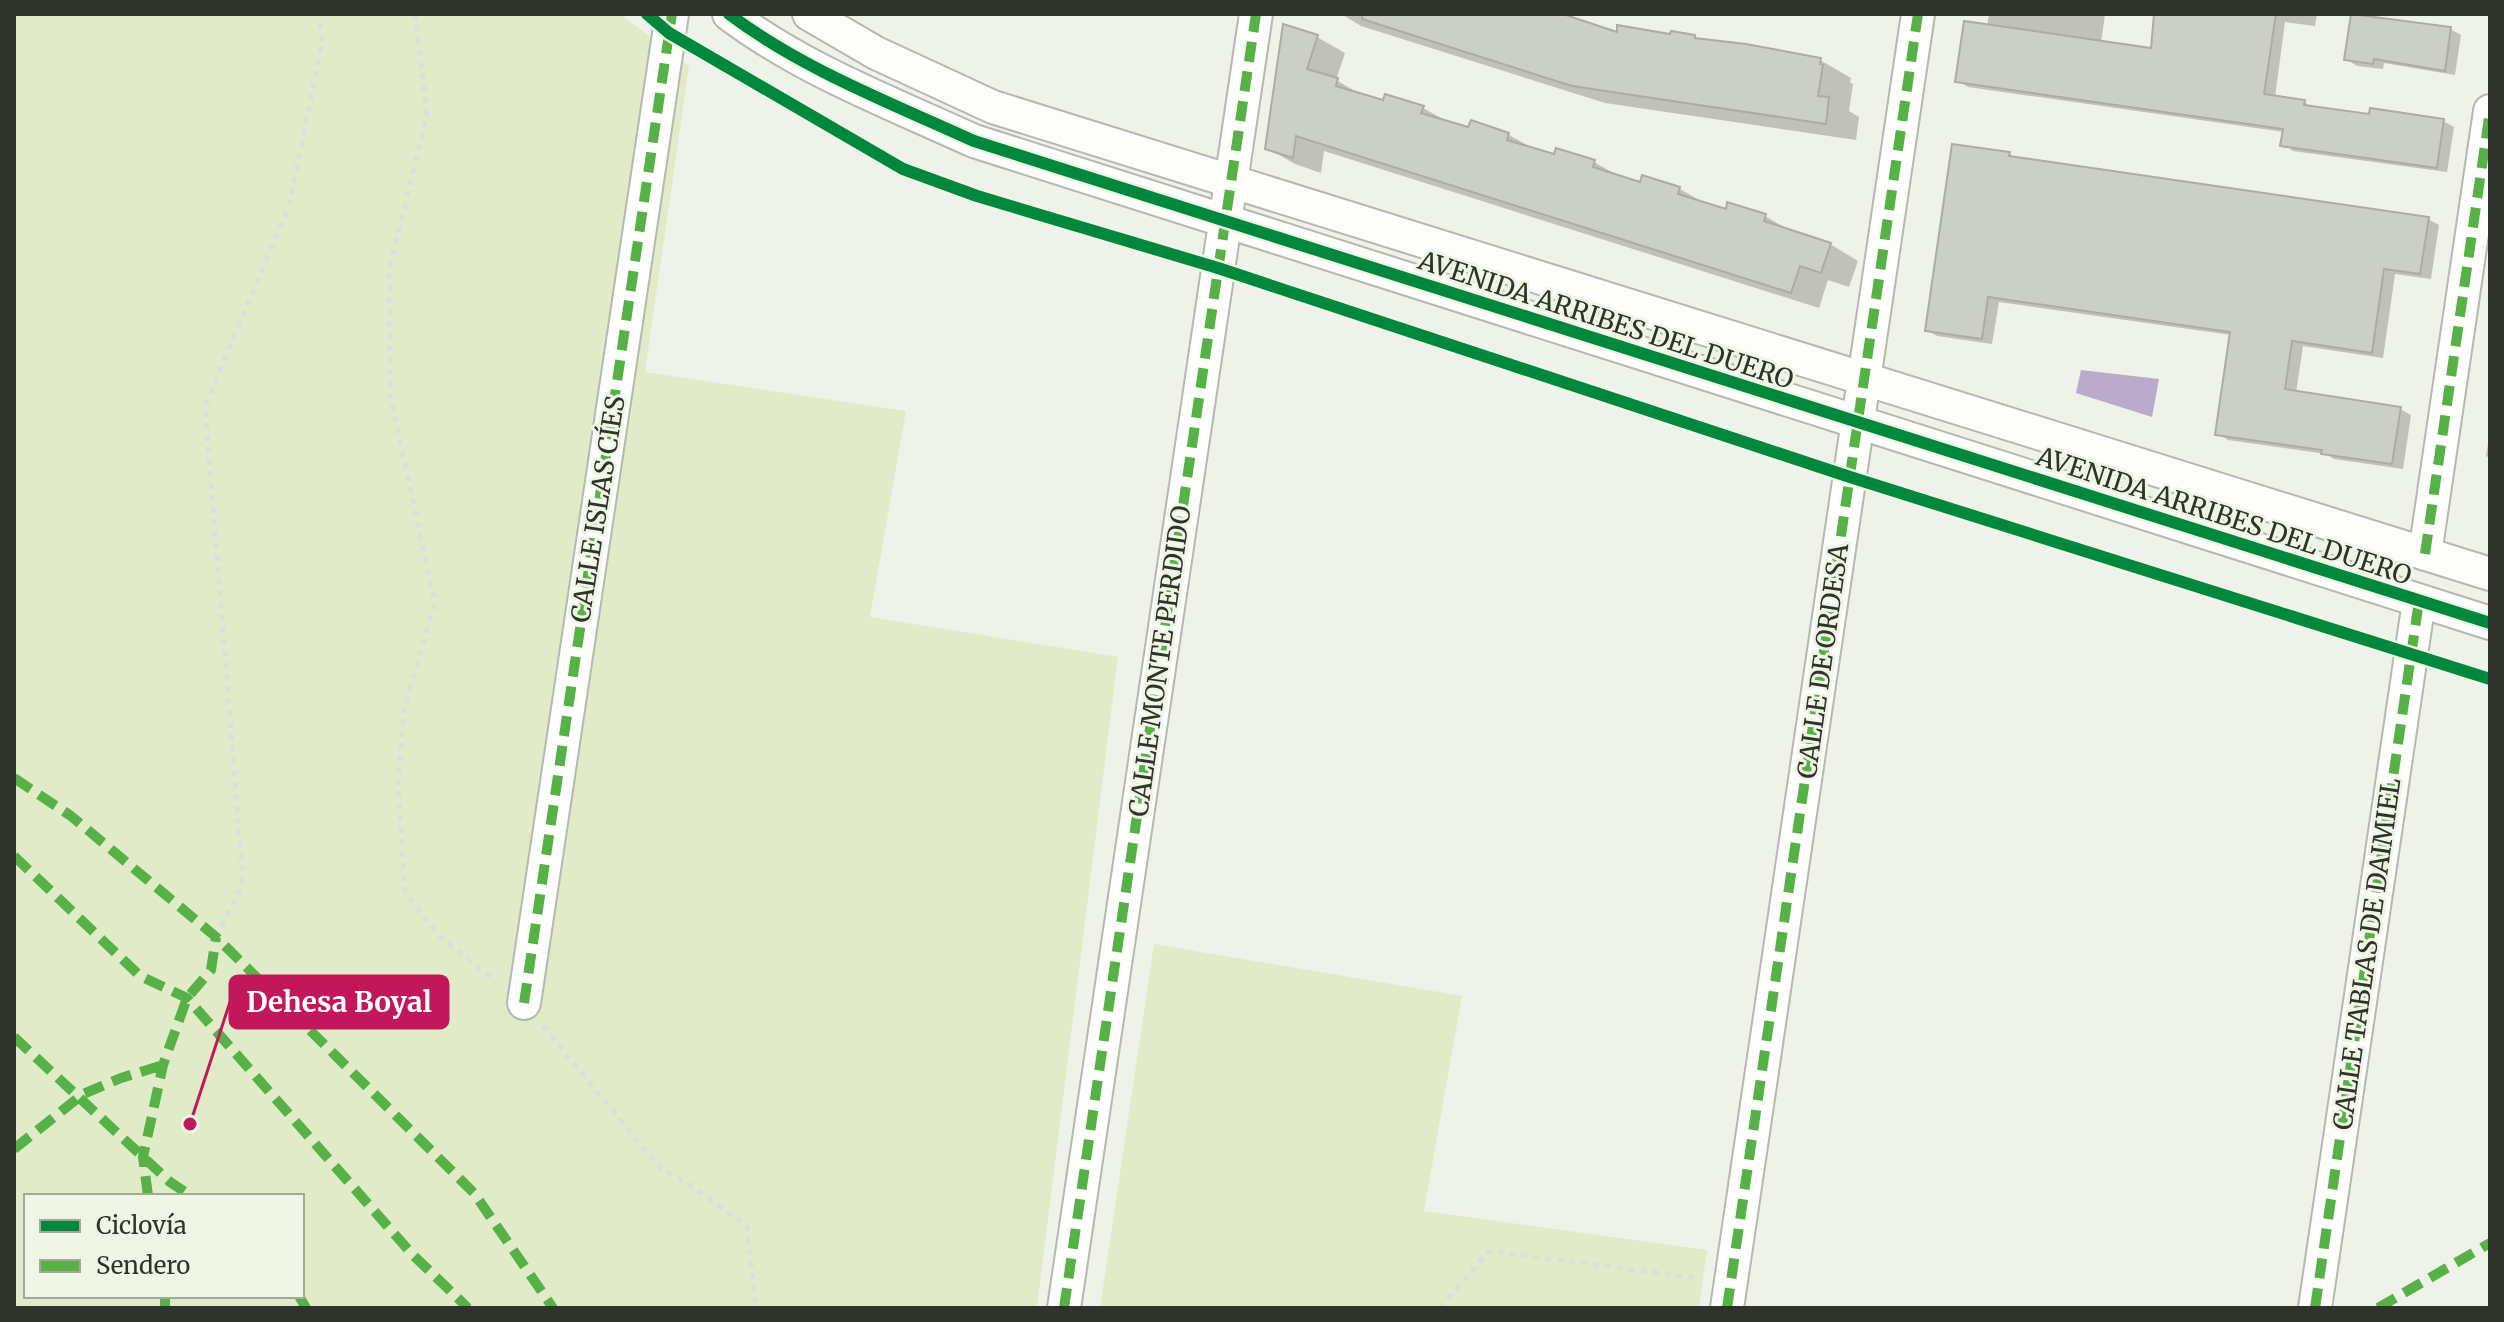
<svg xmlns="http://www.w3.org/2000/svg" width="2504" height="1322" font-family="Merriweather,serif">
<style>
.green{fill:#e1ebc8;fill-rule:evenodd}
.water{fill:#baaacc}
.shadow{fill:#0003}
.building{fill:#cccfc7;stroke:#aaada5;stroke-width:2}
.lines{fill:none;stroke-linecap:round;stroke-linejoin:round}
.minor-casing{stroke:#b6b8b1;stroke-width:36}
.path{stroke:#dededc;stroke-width:5;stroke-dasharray:6 6;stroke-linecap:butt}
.minor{stroke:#fdfdfc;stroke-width:32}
.quiet{stroke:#56b246;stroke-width:10;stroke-dasharray:20 10;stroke-linecap:butt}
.cycleway-casing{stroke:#f0f6e5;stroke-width:17}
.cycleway{stroke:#00873e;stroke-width:12}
.labels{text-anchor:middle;stroke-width:6;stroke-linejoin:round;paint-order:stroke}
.street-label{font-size:26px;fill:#30322c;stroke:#f0f6e5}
.leader{fill:none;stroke:#c2185b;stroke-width:3}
.callout-dot{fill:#c2185b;stroke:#f0f6e5;stroke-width:3}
.callout{fill:#c2185b;stroke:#c2185b;stroke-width:3}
.callout-label{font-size:28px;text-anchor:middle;font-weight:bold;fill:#fff}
</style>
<rect width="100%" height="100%" fill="#eff2e9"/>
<!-- green -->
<path class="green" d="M14,14H620L689,66L645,372L906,411L870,617L1118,657L1037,1308H14ZM26,1196H302V1296H26Z
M1154,944L1462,996L1424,1211L1707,1250L1699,1308H1100Z"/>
<!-- water -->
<path class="water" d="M2081,370L2159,379L2152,417L2076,393Z"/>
<!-- shadow -->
<path class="shadow" d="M1341,14H1556L1619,35L1695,37L1701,41L1820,60L1851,78L1850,82L1853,84L1849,111L1859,117L1856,140L1605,103L1361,26Z
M1989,14H2105L2101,43L2240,63L2247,14H2317L2315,26L2285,22L2275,97L2304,102L2315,109L2371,117L2443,121L2454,127L2447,172L2293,151L2283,144L2284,132L1968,87L1957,80L1987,26Z
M2450,29L2461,35L2455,75L2384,63L2383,69L2357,66L2346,59Z
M1317,37L1345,53L1336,80L1365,97L1423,108L1452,124L1470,130L1472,123L1509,135L1538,151L1594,162L1622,178L1641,184L1680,189L1708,205L1727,211L1765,216L1794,233L1830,244L1858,261L1849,287L1828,280L1819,308L1324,151L1321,173L1295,164L1267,148Z
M2009,154L2017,159L2428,219L2439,225L2431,279L2395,274L2383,358L2303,346L2296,393L2400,409L2411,415L2403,469L2334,459L2326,454L2228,440L2218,434L2231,335L1999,302L1992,344L1937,336L1927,330Z
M2490,430V458L2486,456Z"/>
<!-- building -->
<path class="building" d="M1363,14H1563L1617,32V25L1670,34L1671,31L1695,35V38L1746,44L1821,58L1820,64L1823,65L1818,96L1829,97L1826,124L1572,86L1362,19Z
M2154,14H2276L2264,94L2305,100L2304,105L2369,114L2370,108L2444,119L2437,168L2280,146L2283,129L1955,82L1964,21L2151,48Z
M2351,14L2451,27L2445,71L2374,59L2373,64L2344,60Z
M1283,24L1318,35L1307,69L1338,78L1336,86L1383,100L1385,94L1424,106L1421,113L1468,127L1471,120L1509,133L1507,140L1554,154L1556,148L1595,160L1593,167L1640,182L1642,175L1680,187L1678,194L1726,209L1727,202L1766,214L1764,221L1831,243L1821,273L1800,266L1791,293L1296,136L1293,158L1265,149Z
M1952,144L2010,152L2009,156L2429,217L2420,274L2384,269L2372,353L2292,341L2285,389L2401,407L2392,464L2321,454L2322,450L2215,435L2230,332L1988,297L1982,339L1925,331Z"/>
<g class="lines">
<defs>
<path id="minor" d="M729,14C802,69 891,103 974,141L2490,623
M809,14L876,53L993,107L2490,574
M2425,554L2490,111
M524,1003L672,14
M1064,1308L1256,14
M1727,1308L1918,14
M2315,1308L2419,601"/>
</defs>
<!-- minor casing -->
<use href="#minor" class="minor-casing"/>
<!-- path -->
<path class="path" d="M415,14L427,114L389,271L390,395L435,602L404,711L398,785L405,892L437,934L495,981
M216,937L243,884L205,406L289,206L322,42L319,14
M543,1026L659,1167L690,1185L747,1226L756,1308
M1440,1308L1489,1251L1699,1278"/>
<!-- minor -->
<use href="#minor" class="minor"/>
<!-- quiet -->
<path class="quiet" d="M2425,554L2490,111
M14,778L71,816L216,937L474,1193L553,1308
M14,856L140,976L187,998L412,1254L468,1308
M524,1003L672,14
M14,1037L170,1182L191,1196
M14,1149L83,1094L121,1078L163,1065
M148,1196L143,1157L163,1065L187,998L211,970L216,937
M299,1296L306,1308
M165,1308V1296
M1064,1308L1256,14
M1727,1308L1918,14
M2315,1308L2419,601
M2378,1308L2490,1243"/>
<defs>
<path id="cycleway" d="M647,14L669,33L903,169L977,196L1218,268L1850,477L2490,679
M729,14C802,69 891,103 974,141L2490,623"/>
</defs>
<!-- cycleway casing -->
<use href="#cycleway" class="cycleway-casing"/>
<!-- cycleway -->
<use href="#cycleway" class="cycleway"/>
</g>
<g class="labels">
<!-- street labels -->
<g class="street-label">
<text transform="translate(1606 320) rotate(18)" y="9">AVENIDA ARRIBES DEL DUERO</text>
<text transform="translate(598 509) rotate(-81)" y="9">CALLE ISLAS CÍES</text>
<text transform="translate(2224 516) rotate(18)" y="9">AVENIDA ARRIBES DEL DUERO</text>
<text transform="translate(1160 661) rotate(-82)" y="9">CALLE MONTE PERDIDO</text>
<text transform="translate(1823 661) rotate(-82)" y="9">CALLE DE ORDESA</text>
<text transform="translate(2367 954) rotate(-82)" y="9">CALLE TABLAS DE DAIMIEL</text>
</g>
</g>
<!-- callouts -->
<path class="leader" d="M190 1124L230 1002"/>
<circle class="callout-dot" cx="190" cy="1124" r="8"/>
<rect class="callout" x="230" y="976" width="218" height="52" rx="8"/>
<g class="callout-label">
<text x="339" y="1012">Dehesa Boyal</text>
</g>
<!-- border -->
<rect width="2504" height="1322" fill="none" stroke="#30322c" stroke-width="32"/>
<!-- legend -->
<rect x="24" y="1194" width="280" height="104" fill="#f0f6e5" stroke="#a3a89b" stroke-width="2"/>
<rect x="40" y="1220" width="40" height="12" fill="#00873e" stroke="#a3a89b" stroke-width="2"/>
<text x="96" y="1234" font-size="24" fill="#30322c">Ciclovía</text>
<rect x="40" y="1260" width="40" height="12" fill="#56b246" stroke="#a3a89b" stroke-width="2"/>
<text x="96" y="1274" font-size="24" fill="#30322c">Sendero</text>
</svg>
